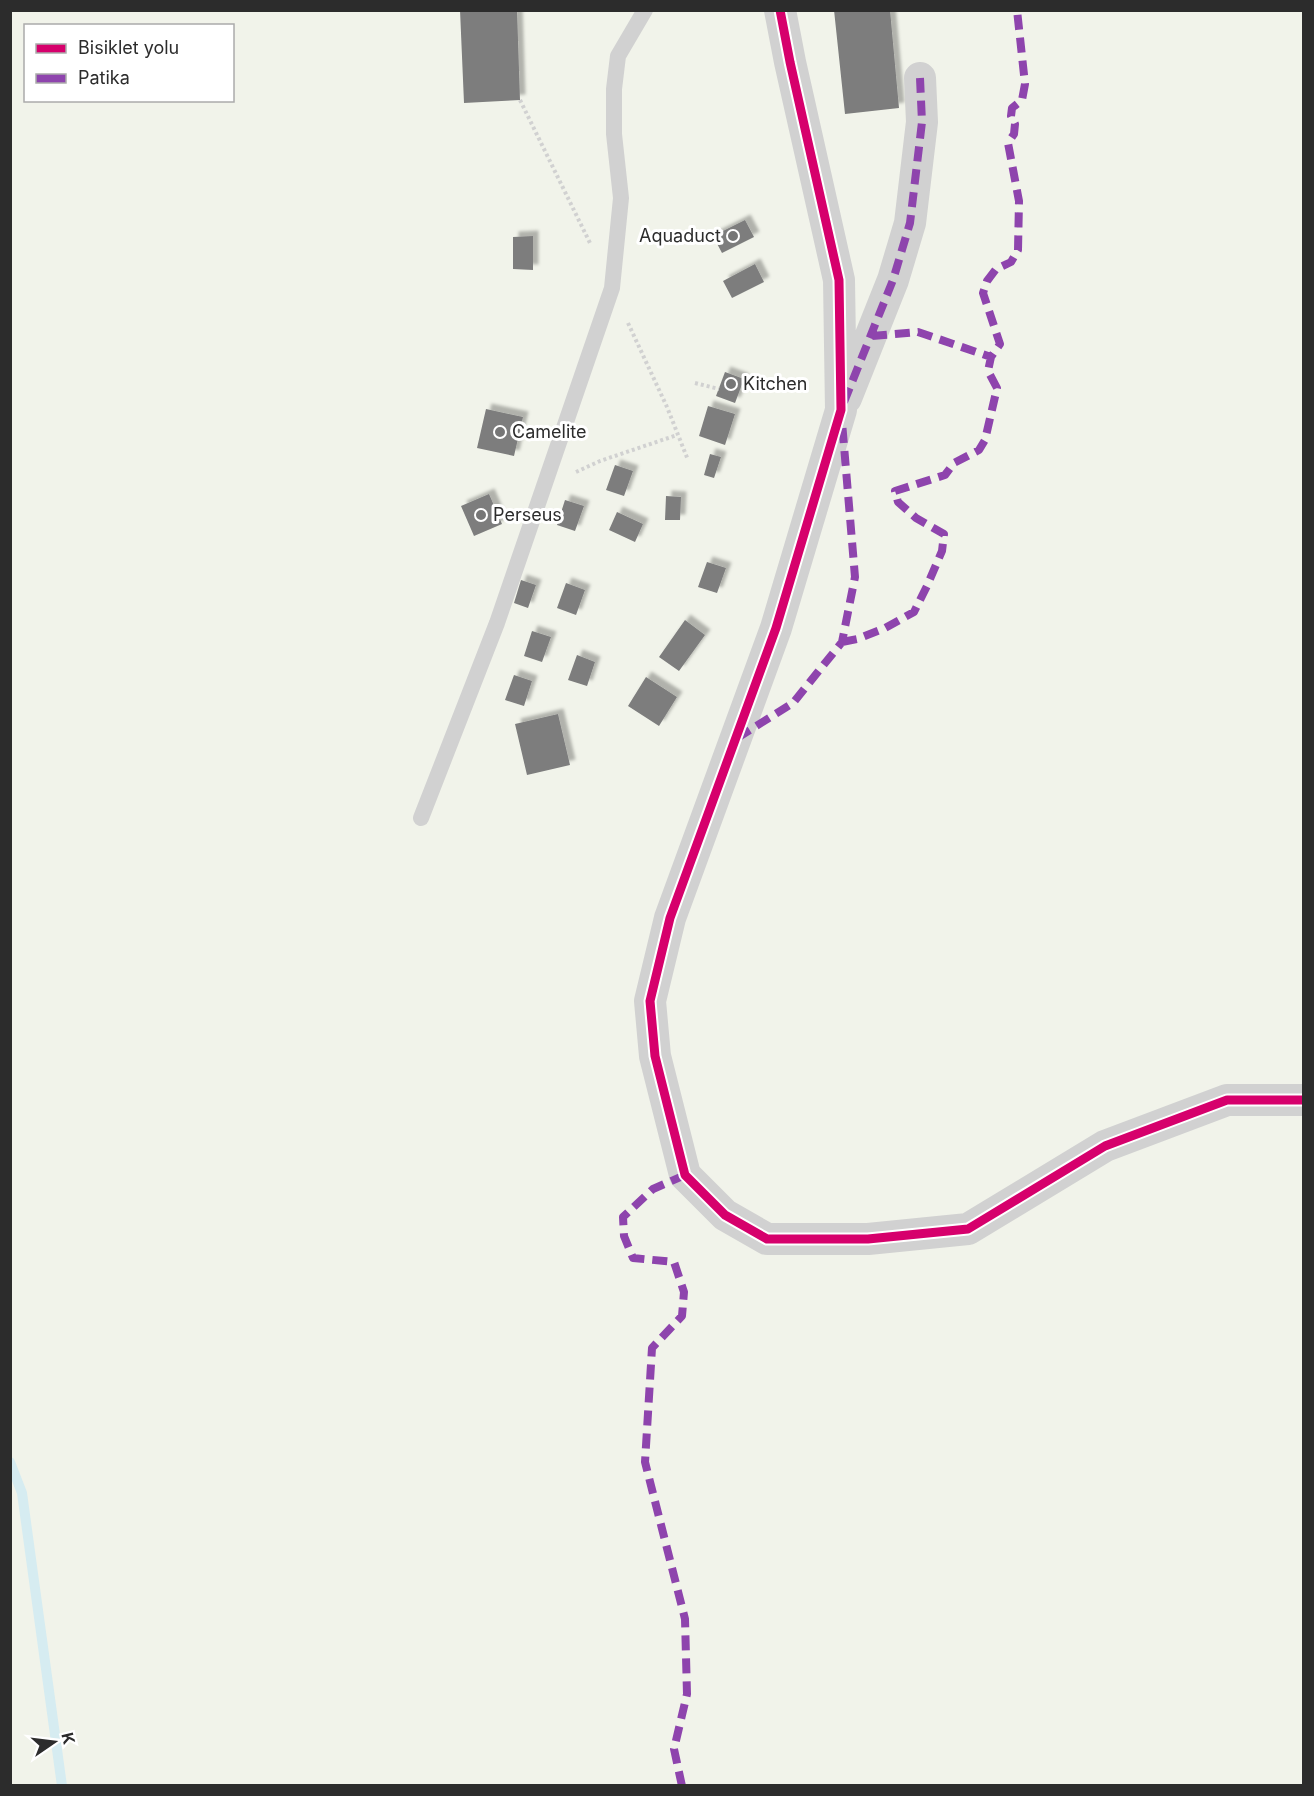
<svg xmlns="http://www.w3.org/2000/svg" width="1314" height="1796" font-family="Inter,sans-serif">
<style>
.green{fill:#f1f3ea;fill-rule:evenodd}
.lines{fill:none;stroke-linecap:round;stroke-linejoin:round}
.stream{stroke:#d6ecf1;stroke-width:10}
.building{fill:#7d7d7d;filter:url(#shadow)}
.path{stroke:#d1d1d1;stroke-width:4;stroke-dasharray:3 3;stroke-linecap:butt}
.service{stroke:#d1d1d1;stroke-width:16}
.minor{stroke:#d1d1d1;stroke-width:32}
.quiet{stroke:#8e44ad;stroke-width:8;stroke-dasharray:15 8;stroke-linecap:butt}
.cycleway-casing{stroke:#fff;stroke-width:13}
.cycleway{stroke:#d6006c;stroke-width:9}
.poi-dot{fill:#767676;stroke:#fff;stroke-width:2}
.labels{text-anchor:middle;stroke-width:6;stroke-linejoin:round;paint-order:stroke}
.poi-label{font-size:18px;fill:#2c2c2c;stroke:#fff;text-anchor:start}
</style>
<defs>
<filter id="shadow"><feDropShadow dx="5.5" dy="-5.5" stdDeviation="1.5" flood-color="#0004"/></filter>
</defs>
<rect width="100%" height="100%" fill="#fff"/>
<!-- green -->
<path class="green" d="M11,11H1303V1785L11,1786ZM26,26H232V100H26Z"/>
<g class="lines">
<!-- stream -->
<path class="stream" d="M10,1462L22,1493L62,1786"/>
</g>
<!-- building -->
<path class="building" d="M460,10H517L520,100L464,103Z
M834,10H890L899,108L845,114Z
M745,220L754,237L722,253L713,236Z
M533,236V270L513,269V237Z
M755,264L764,282L732,298L723,281Z
M725,372L744,379L735,403L716,396Z
M708,406L735,414L725,445L699,436Z
M486,409L523,417L514,456L477,448Z
M710,454L721,457L714,478L704,475Z
M615,465L633,471L624,496L606,490Z
M489,494L502,524L474,536L461,506Z
M666,496L681,497L680,520H665Z
M565,500L584,506L575,531L557,525Z
M617,512L643,524L635,542L609,530Z
M707,562L726,568L717,593L698,587Z
M521,580L536,585L528,608L514,603Z
M566,583L585,590L576,615L557,608Z
M685,620L705,635L679,671L659,657Z
M532,631L551,637L542,662L524,656Z
M577,655L595,662L587,686L568,680Z
M514,675L532,681L524,706L505,700Z
M646,677L677,697L659,726L628,706Z
M558,714L570,765L527,775L515,724Z"/>
<g class="lines">
<!-- path -->
<path class="path" d="M520,100L590,243
M628,323L667,407L688,460
M695,383L719,389
M576,472L600,461L677,435"/>
<!-- service -->
<path class="service" d="M421,818L497,623L612,288L621,198L614,134V89L618,56L645,10"/>
<!-- minor -->
<path class="minor" d="M780,10L790,62L839,280L841,410L776,628L670,918L650,1001L655,1056L685,1175L725,1215L767,1239H868L968,1229L1105,1146L1227,1100H1304
M846,398L893,280L910,223L922,122L920,78"/>
<!-- quiet -->
<path class="quiet" d="M872,336L918,332L991,357
M844,402L893,280L910,223L922,122L920,78
M842,642L857,639L885,628L914,612L927,586L942,551L944,534L916,518L898,502L895,491L945,475L954,463L979,450L985,440L997,388L988,371L991,357L1000,344L983,293L987,281L996,269L1011,262L1018,250L1019,201L1008,143L1014,134L1015,124L1011,116L1012,108L1022,100L1025,84L1017,10
M737,738L793,703L842,642L855,577L842,422
M682,1786L674,1749L687,1694L685,1619L645,1462L652,1348L682,1316L684,1292L674,1262L633,1258L624,1236L623,1217L653,1189L685,1175"/>
<defs>
<path id="cycleway" d="M780,10L790,62L839,280L841,410L776,628L670,918L650,1001L655,1056L685,1175L725,1215L767,1239H868L968,1229L1105,1146L1227,1100H1304"/>
</defs>
<!-- cycleway casing -->
<use href="#cycleway" class="cycleway-casing"/>
<!-- cycleway -->
<use href="#cycleway" class="cycleway"/>
</g>
<!-- markers -->
<g class="poi-dot">
<circle cx="733" cy="236" r="6"/>
<circle cx="731" cy="384" r="6"/>
<circle cx="500" cy="432" r="6"/>
<circle cx="481" cy="515" r="6"/>
</g>
<g class="labels">
<!-- poi labels -->
<g class="poi-label">
<text x="721" y="242" text-anchor="end">Aquaduct</text>
<text x="743" y="390">Kitchen</text>
<text x="512" y="438">Camelite</text>
<text x="493" y="521">Perseus</text>
</g>
</g>
<!-- border -->
<rect width="1314" height="1796" fill="none" stroke="#2c2c2c" stroke-width="24"/>
<!-- legend -->
<rect x="24" y="24" width="210" height="78" fill="#ffffff" stroke="#ababab" stroke-width="1.5"/>
<rect x="36" y="44" width="30" height="9" fill="#d6006c" stroke="#ababab" stroke-width="1.5"/>
<text x="78" y="54" font-size="18" fill="#2c2c2c">Bisiklet yolu</text>
<rect x="36" y="74" width="30" height="9" fill="#8e44ad" stroke="#ababab" stroke-width="1.5"/>
<text x="78" y="84" font-size="18" fill="#2c2c2c">Patika</text>
<!-- north arrow -->
<g transform="translate(54 1742) rotate(76)" stroke="#ffffff" stroke-width="4.5" paint-order="stroke">
<path d="M0-4.5L10 22L0 15L-10 22Z" fill="#2c2c2c"/>
<text y="-9" font-size="16" font-weight="bold" text-anchor="middle" fill="#2c2c2c">K</text>
</g>
</svg>
